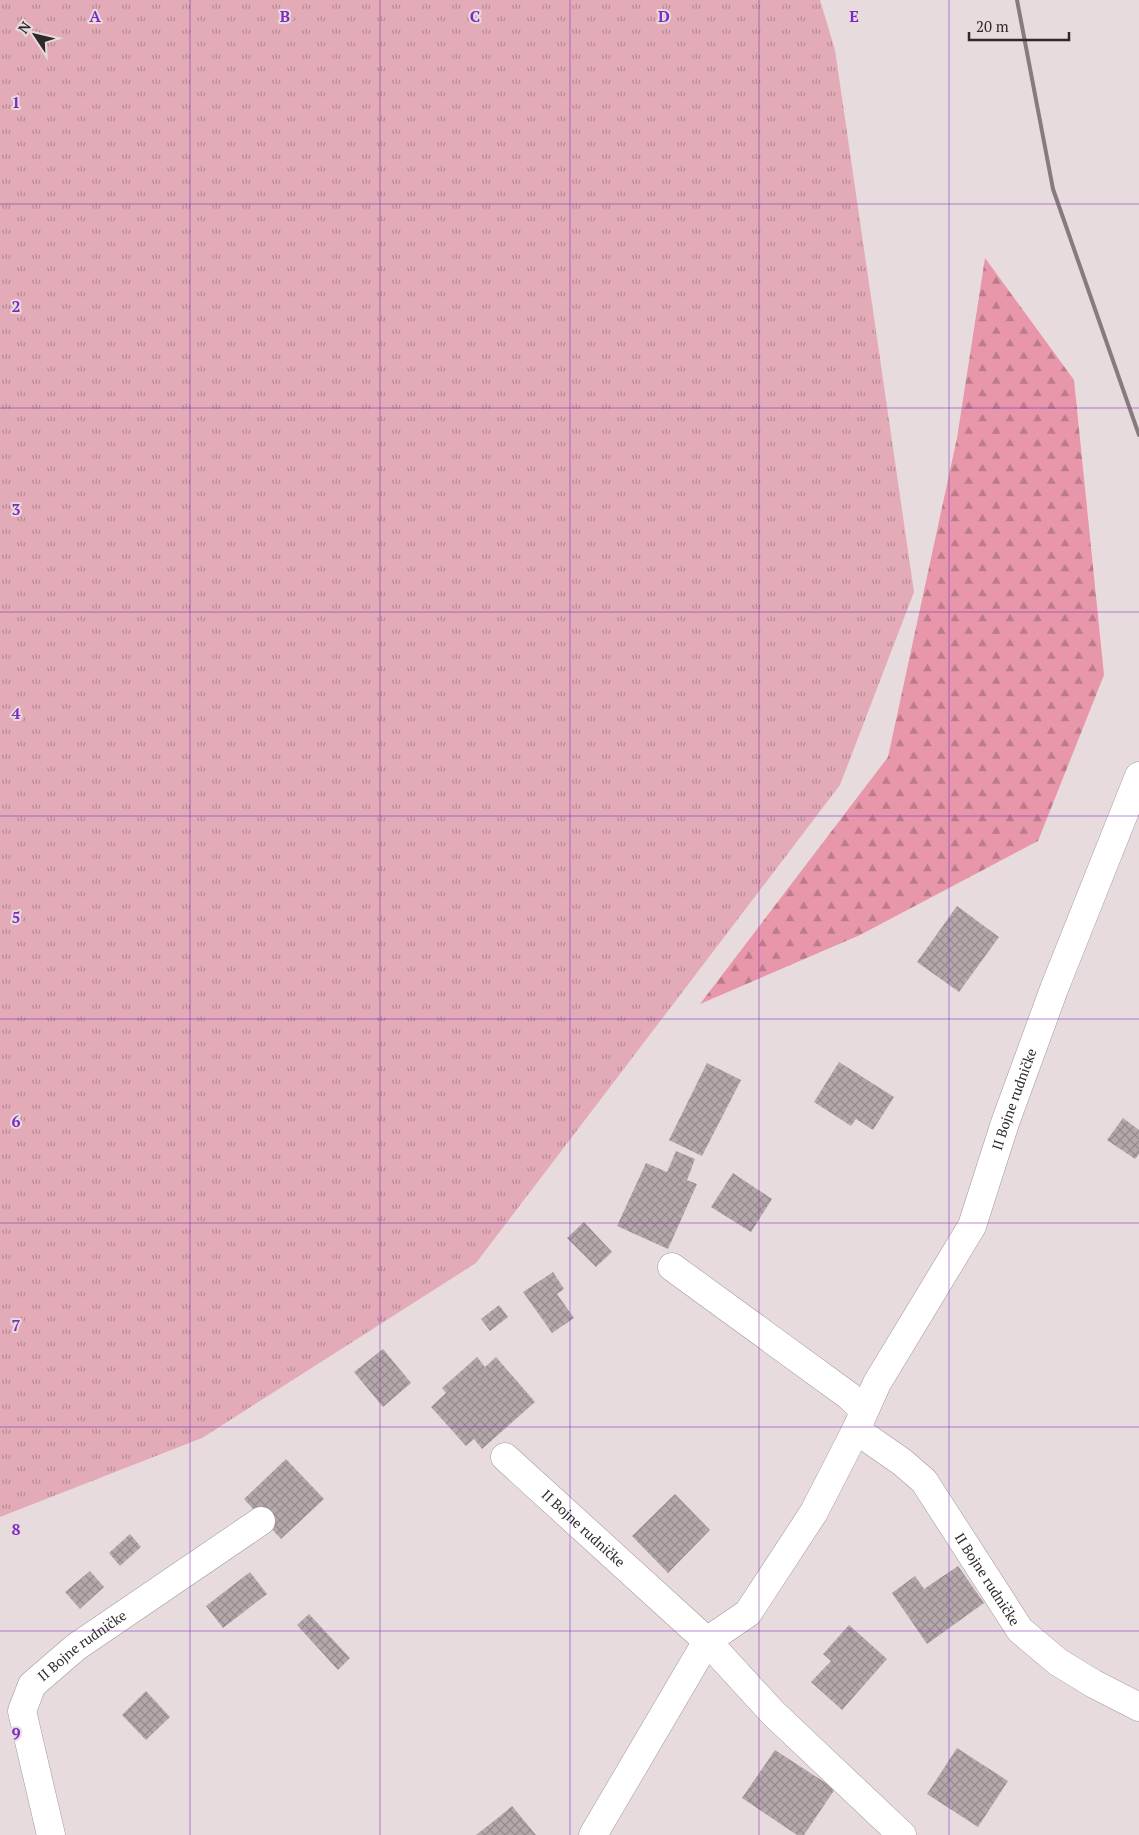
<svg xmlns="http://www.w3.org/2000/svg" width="1139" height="1835" font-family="'PT Serif',serif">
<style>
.grass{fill:url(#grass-tufts)}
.forest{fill:url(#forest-firs)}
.building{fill:url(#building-cross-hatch)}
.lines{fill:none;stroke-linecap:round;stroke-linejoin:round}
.minor-casing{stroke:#a39799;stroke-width:29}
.minor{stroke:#fff;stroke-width:28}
.rail{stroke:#857c7e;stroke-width:4}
.grid{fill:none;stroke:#7b2cbf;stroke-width:1;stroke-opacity:0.55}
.labels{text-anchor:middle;stroke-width:4;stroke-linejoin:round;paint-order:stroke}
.street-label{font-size:14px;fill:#2e292a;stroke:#e8dbde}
.grid-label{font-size:16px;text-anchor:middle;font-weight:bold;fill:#7b2cbf;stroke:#e8dbde;stroke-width:4;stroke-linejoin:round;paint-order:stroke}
</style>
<defs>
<pattern id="grass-tufts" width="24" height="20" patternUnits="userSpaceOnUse" patternTransform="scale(1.25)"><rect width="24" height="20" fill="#e3abb7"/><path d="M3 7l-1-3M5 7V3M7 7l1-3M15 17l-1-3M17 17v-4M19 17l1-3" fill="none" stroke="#b88b95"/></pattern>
<pattern id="forest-firs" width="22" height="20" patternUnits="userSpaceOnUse" patternTransform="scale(1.25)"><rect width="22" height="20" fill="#e797a9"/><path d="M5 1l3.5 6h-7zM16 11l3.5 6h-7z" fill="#bc7b8a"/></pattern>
<pattern id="building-cross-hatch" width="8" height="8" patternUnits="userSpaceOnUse" patternTransform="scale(1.25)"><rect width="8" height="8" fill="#b5a8ab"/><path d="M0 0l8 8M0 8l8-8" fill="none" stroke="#94898b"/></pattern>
</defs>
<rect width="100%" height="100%" fill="#e8dbde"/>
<!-- grass -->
<path class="grass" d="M0,0H820L835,50L914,592L840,785L476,1263L202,1438L0,1517Z"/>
<!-- forest -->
<path class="forest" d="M985,258L1074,380L1104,675L1038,841L860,935L700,1004L888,757L957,438Z"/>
<!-- building -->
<path class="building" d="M957,906L999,937L959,992L917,962Z
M839,1062L894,1097L873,1130L856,1119L851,1126L814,1102Z
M707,1063L741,1080L702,1156L669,1140Z
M1123,1118L1139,1130V1154L1135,1159L1107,1140Z
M676,1151L695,1159L687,1180L697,1184L668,1249L617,1226L646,1163L667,1172Z
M733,1173L772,1199L751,1232L711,1207Z
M584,1222L612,1252L596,1267L567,1238Z
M553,1272L564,1289L557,1294L574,1318L552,1333L523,1292Z
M499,1305L508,1317L490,1331L481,1319Z
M383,1349L411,1383L383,1407L354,1372Z
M477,1357L485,1367L496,1357L535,1402L482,1449L474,1439L466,1446L431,1407L446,1393L442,1388Z
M286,1459L324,1499L281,1539L244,1499Z
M675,1494L710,1530L668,1573L632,1536Z
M130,1534L141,1547L120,1566L109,1553Z
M958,1566L984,1603L927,1644L892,1593L915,1576L924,1589Z
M90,1571L104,1587L80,1609L65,1592Z
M250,1572L267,1594L223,1628L206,1606Z
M309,1614L350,1658L338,1670L297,1625Z
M849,1625L887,1659L842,1710L811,1682L831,1661L823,1654Z
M146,1691L170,1717L146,1740L122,1715Z
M957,1748L1008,1781L978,1827L927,1794Z
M775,1750L835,1789L804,1835H797L742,1798Z
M512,1806L536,1835H476L499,1817Z"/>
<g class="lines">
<defs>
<g id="minor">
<path d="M672,1267L849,1396L864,1410"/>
<path id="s1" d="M856,1430L902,1462L924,1481L1020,1630L1058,1662L1094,1684L1139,1707"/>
<path id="s2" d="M505,1457L707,1641L773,1713L902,1835"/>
<path id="s3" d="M51,1835L22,1711L32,1685L76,1647L261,1521"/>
<path id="s4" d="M593,1835L707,1641L748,1613L814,1512L856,1430L877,1383L972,1226L1005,1123L1054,989L1139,776"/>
</g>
</defs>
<!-- minor casing -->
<use href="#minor" class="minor-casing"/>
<!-- minor -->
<use href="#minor" class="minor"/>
<!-- rail -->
<path class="rail" d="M1017,0L1053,189L1139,435"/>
</g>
<!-- grid -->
<path class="grid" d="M190,0V1835M380,0V1835M570,0V1835M759,0V1835M949,0V1835M0,204H1139M0,408H1139M0,612H1139M0,816H1139M0,1019H1139M0,1223H1139M0,1427H1139M0,1631H1139"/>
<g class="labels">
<!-- street labels -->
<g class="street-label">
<text dy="5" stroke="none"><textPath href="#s4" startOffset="856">II Bojne rudničke</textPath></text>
<text dy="5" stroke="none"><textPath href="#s2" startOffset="106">II Bojne rudničke</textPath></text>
<text dy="5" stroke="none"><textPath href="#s1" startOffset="202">II Bojne rudničke</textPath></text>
<text dy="5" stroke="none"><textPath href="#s3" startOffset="219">II Bojne rudničke</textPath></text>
</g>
</g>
<g class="grid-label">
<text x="95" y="22">A</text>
<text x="285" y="22">B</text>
<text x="475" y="22">C</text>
<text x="664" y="22">D</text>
<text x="854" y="22">E</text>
<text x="16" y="108">1</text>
<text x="16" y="312">2</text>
<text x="16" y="515">3</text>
<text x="16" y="719">4</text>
<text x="16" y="923">5</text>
<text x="16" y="1127">6</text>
<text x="16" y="1331">7</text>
<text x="16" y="1535">8</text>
<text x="16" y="1739">9</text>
</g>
<!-- north arrow -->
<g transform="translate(35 35) rotate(305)" stroke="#e8dbde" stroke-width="4" paint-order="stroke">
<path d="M0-4L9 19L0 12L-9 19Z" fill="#2e292a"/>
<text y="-8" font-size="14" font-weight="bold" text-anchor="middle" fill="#2e292a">N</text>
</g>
<!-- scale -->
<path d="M969 32v8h100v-8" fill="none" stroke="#2e292a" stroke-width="2.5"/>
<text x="976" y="32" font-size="15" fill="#2e292a" stroke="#e8dbde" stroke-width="4" paint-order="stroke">20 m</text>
</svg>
